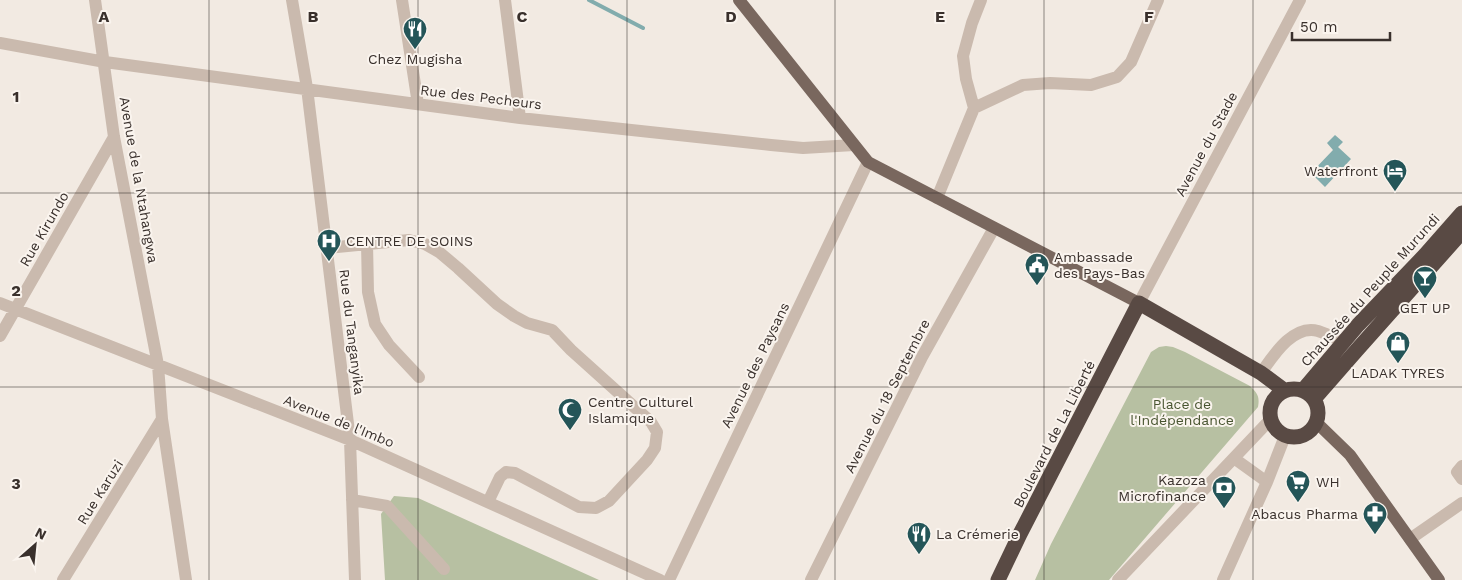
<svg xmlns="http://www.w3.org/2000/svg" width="1462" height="580" font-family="'Work Sans',sans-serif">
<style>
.green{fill:#b7c0a2}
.water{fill:#82acad}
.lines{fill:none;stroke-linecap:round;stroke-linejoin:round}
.stream{stroke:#82acad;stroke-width:4}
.minor{stroke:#cabaae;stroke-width:12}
.major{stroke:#79675e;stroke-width:12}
.highway{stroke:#594a44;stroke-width:15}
.grid{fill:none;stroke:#39302c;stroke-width:1;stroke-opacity:0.55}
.labels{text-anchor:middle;stroke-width:4;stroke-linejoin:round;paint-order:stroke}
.poi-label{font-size:14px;fill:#39302c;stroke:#faf4ee;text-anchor:start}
.street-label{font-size:14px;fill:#39302c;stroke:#faf4ee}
.park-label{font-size:14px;fill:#495531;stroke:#faf4ee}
.grid-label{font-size:16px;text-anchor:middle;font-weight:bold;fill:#39302c;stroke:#faf4ee;stroke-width:4;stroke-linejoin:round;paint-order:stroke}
</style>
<rect width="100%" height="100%" fill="#f2eae2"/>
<!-- green -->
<path class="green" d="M1166,346L1173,347L1185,352L1250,386C1257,393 1260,396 1258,407L1109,580H1035L1051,544L1151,352L1159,347Z
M394,496L418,498L599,580H385L381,514Z"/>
<!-- water -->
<path class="water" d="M1335,135L1343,142L1338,147L1351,159L1325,187L1311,173L1333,150L1327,143Z"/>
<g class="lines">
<!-- stream -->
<path class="stream" d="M589,0L643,28"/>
<!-- minor -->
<path class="minor" d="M95,0L114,137L158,365L162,419L186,580
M292,0L307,88L350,440L355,580
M402,0L418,104
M505,0L520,118
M0,43L105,62L520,118L771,145L803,148L854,145
M974,108L1023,85L1050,83L1091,85L1117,77L1131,62L1158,0
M937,198L974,108L966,79L963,56L972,23L981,0
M367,243L368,292L375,324L389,345L419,377
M327,248L409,240L425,244L439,252L458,268L497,304L514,316L527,323L552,330L571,350L651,422L657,432L655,448L647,460L609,501L596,508L579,507L515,473L506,472L500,477L488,502
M0,303L350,440L660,580
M1139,303L1300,0
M0,336L114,137
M1261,373C1273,356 1293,324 1318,331C1327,334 1335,338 1344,342
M1235,459L1267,482
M1462,466L1457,472L1462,479
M352,500L387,506L444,569
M1410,539L1462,503
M63,580L162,419
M669,580L868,162
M811,580L922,357L994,228
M1118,580L1270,420
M1223,580L1267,482L1285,436"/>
<!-- major -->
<path class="major" d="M739,0L868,162L1139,303
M1316,422L1350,455L1439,580"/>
<!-- highway -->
<path class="highway" d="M1270 413a24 24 0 1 1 48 0a24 24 0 1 1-48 0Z
M1303,390L1358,325L1425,255L1462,213
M1314,399L1356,351L1462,232
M998,580L1020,534L1139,303L1261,373L1284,390"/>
</g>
<!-- grid -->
<path class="grid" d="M209,0V580M418,0V580M627,0V580M835,0V580M1044,0V580M1253,0V580M0,193H1462M0,387H1462"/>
<!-- icons -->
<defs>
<symbol id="restaurant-pin" viewBox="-11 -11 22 30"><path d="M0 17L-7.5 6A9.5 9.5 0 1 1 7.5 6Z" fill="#245558" stroke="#faf4ee"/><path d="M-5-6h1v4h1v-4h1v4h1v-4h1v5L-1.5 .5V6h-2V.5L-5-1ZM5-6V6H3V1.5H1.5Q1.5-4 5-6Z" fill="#fff"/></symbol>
<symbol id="hotel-pin" viewBox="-11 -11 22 30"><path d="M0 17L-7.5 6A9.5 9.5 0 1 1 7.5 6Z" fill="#245558" stroke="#faf4ee"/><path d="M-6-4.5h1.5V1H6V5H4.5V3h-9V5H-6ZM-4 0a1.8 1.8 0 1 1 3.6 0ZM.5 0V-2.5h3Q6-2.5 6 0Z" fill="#fff"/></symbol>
<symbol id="hospital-pin" viewBox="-11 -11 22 30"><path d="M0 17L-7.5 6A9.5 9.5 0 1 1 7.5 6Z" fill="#245558" stroke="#faf4ee"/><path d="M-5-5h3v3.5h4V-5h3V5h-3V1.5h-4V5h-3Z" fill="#fff"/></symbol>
<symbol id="civic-pin" viewBox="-11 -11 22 30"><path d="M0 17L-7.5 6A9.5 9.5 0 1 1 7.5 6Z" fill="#245558" stroke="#faf4ee"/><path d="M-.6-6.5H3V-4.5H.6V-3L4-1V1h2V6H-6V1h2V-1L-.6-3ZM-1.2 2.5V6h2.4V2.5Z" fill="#fff"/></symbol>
<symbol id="bar-pin" viewBox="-11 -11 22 30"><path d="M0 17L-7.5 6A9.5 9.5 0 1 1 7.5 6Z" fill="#245558" stroke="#faf4ee"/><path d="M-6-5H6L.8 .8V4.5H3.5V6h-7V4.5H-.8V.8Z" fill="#fff"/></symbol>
<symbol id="shop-pin" viewBox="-11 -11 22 30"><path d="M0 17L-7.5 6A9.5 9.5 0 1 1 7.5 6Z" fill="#245558" stroke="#faf4ee"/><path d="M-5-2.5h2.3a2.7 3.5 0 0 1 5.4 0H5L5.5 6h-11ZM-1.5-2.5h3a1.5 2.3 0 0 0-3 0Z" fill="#fff"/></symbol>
<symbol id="mosque-pin" viewBox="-11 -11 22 30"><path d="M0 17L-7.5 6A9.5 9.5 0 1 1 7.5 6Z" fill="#245558" stroke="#faf4ee"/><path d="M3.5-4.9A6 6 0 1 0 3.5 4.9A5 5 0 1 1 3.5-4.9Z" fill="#fff"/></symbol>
<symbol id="supermarket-pin" viewBox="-11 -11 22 30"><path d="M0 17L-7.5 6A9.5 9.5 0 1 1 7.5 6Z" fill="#245558" stroke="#faf4ee"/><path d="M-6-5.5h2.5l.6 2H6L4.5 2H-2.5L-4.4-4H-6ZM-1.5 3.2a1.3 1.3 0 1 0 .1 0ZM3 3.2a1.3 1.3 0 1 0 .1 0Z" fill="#fff"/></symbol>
<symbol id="bank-pin" viewBox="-11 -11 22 30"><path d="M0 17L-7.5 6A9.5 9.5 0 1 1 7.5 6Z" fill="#245558" stroke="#faf4ee"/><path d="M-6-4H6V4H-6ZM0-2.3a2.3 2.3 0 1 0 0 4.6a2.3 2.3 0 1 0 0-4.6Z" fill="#fff"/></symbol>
<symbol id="pharmacy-pin" viewBox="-11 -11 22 30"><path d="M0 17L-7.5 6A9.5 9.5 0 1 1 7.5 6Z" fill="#245558" stroke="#faf4ee"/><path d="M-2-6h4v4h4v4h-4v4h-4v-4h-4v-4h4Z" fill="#fff"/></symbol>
</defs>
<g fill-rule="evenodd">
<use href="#restaurant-pin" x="401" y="15" width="28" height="38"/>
<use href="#hotel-pin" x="1381" y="157" width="28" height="38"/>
<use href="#hospital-pin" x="315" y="227" width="28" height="38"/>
<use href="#civic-pin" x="1023" y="251" width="28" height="38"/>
<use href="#bar-pin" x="1411" y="264" width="28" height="38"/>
<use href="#shop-pin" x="1384" y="329" width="28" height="38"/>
<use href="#mosque-pin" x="556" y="396" width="28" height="38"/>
<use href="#supermarket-pin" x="1284" y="468" width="28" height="38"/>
<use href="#bank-pin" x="1210" y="474" width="28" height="38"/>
<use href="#pharmacy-pin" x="1361" y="500" width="28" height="38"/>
<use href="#restaurant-pin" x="905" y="520" width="28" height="38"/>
</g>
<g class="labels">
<!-- poi labels -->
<g class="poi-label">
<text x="415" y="64" text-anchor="middle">Chez Mugisha</text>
<text x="1378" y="176" text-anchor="end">Waterfront</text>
<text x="346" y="246">CENTRE DE SOINS</text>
<text x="1054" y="262">Ambassade<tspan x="1054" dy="16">des Pays-Bas</tspan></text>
<text x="1425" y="313" text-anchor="middle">GET UP</text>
<text x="1398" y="378" text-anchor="middle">LADAK TYRES</text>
<text x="588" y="407">Centre Culturel<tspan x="588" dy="16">Islamique</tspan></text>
<text x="1206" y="485" text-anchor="end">Kazoza<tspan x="1206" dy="16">Microfinance</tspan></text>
<text x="1316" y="487">WH</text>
<text x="1358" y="519" text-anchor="end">Abacus Pharma</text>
<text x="936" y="539">La Crémerie</text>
</g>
<!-- street labels -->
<g class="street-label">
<text transform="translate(481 97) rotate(7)" y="5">Rue des Pecheurs</text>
<text transform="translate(1206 144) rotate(-62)" y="5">Avenue du Stade</text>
<text transform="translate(139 180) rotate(80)" y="5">Avenue de la Ntahangwa</text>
<text transform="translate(44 229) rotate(-60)" y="5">Rue Kirundo</text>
<text transform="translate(1370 290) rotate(-48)" y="5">Chaussée du Peuple Murundi</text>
<text transform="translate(352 332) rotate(83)" y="5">Rue du Tanganyika</text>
<text transform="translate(755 365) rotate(-64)" y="5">Avenue des Paysans</text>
<text transform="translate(887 396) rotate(-63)" y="5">Avenue du 18 Septembre</text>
<text transform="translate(339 421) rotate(22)" y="5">Avenue de l'Imbo</text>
<text transform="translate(1054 434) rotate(-63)" y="5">Boulevard de La Liberté</text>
<text transform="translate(100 492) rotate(-58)" y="5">Rue Karuzi</text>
</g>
<!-- park labels -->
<g class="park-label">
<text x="1182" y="409">Place de<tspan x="1182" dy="16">l'Indépendance</tspan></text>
</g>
</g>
<g class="grid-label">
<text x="104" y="22">A</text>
<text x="313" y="22">B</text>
<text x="522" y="22">C</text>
<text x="731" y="22">D</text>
<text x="940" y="22">E</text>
<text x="1149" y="22">F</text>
<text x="16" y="102">1</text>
<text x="16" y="296">2</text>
<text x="16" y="489">3</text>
</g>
<!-- north arrow -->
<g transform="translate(35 545) rotate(27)" stroke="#faf4ee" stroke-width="4" paint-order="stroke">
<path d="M0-4L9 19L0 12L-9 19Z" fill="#39302c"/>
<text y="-8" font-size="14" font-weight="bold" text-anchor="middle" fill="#39302c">N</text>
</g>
<!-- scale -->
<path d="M1292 32v8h98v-8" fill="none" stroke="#39302c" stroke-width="2.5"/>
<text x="1300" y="32" font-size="15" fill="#39302c" stroke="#faf4ee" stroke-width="4" paint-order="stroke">50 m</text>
</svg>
